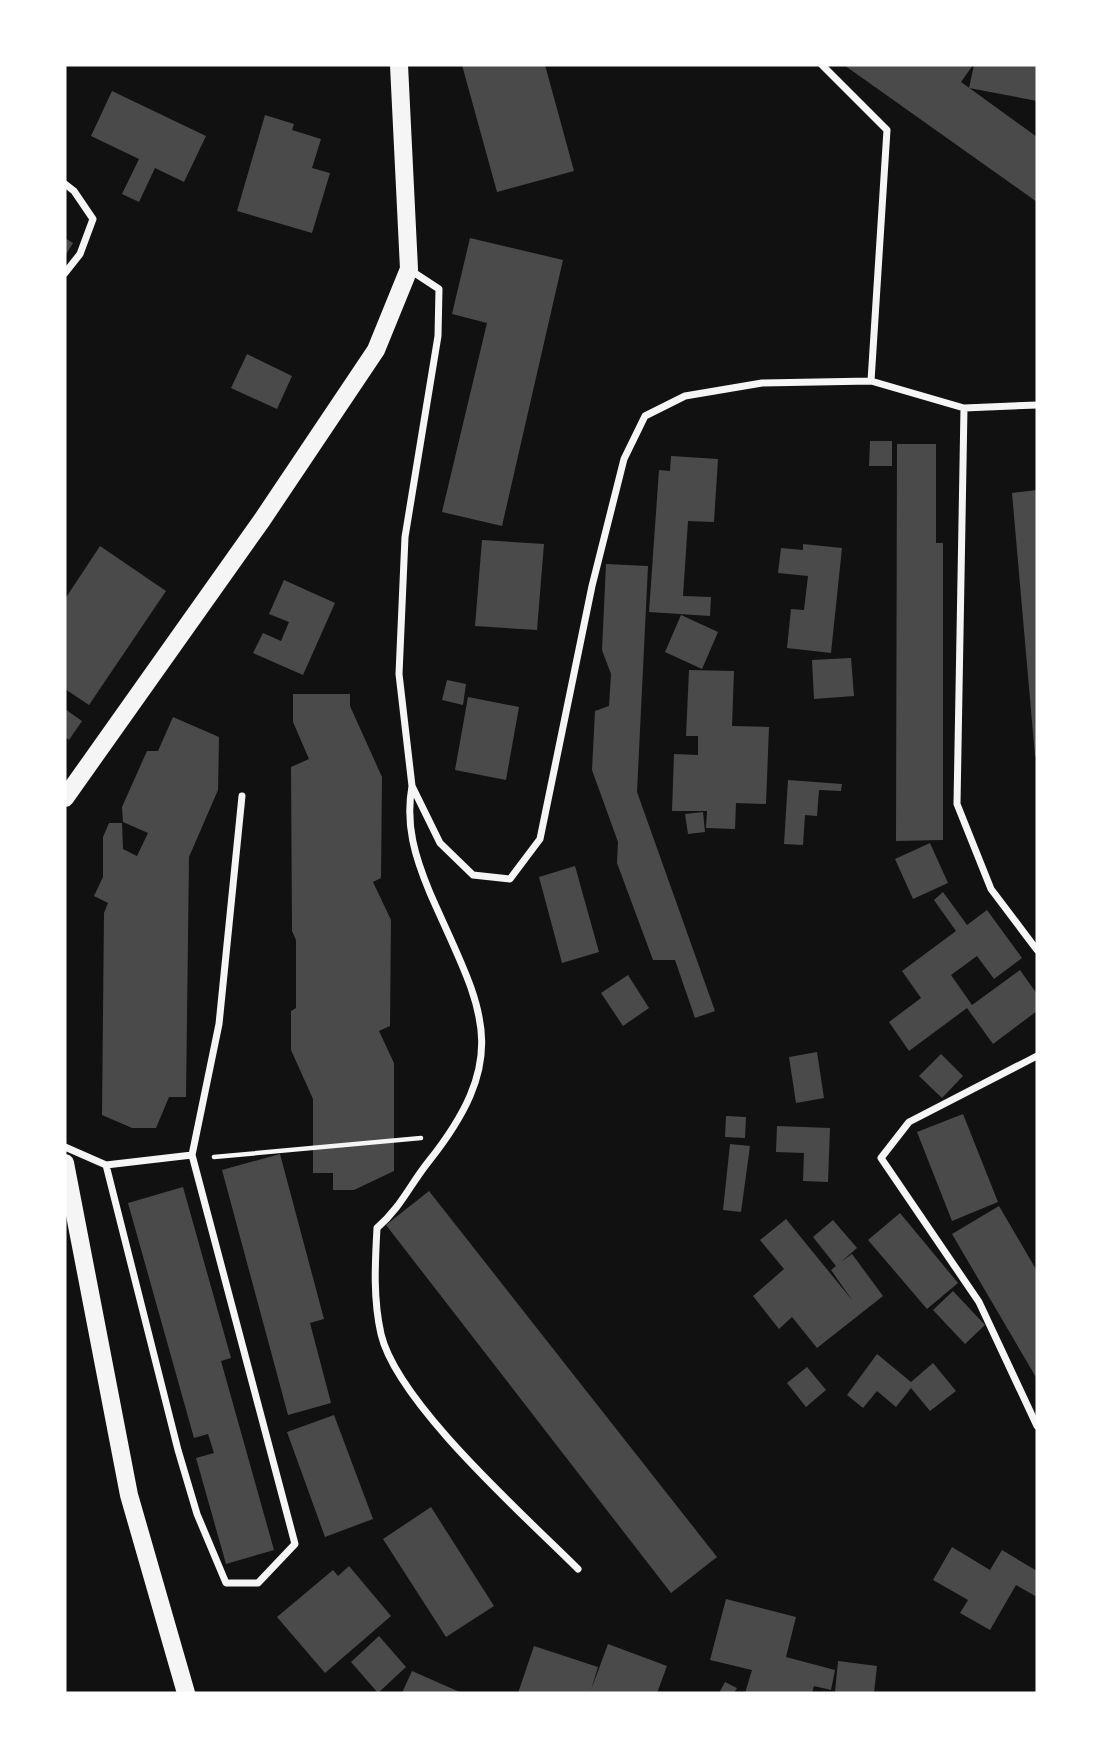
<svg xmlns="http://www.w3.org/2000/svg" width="1102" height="1758" font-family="Merriweather,serif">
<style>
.building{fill:#4a4a4a}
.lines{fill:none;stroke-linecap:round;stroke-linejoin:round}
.path{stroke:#f5f5f5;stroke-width:4.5}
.minor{stroke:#f5f5f5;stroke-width:7}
.primary{stroke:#f5f5f5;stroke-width:18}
</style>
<rect width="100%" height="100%" fill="#111"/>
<!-- building -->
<path class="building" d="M462,65H545L574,171L497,192Z
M844,65H973L961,82L1037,137V202Z
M974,65H1037V101L969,88Z
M112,91L206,136L184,182L155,168L139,202L122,194L139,159L91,136Z
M265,115L294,124L292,130L321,139L312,168L330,173L312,233L237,211Z
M65,238L73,243L65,256Z
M470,238L563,260L502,526L442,512L487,323L452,314Z
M247,354L292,376L277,409L231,388Z
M870,441H892V466H869Z
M897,444H936V543H943V840L896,841Z
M671,456L718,459L714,522L688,521L683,596L711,597L710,616L649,612L659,470L670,471Z
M1037,490V756H1035L1012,493Z
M482,540L544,544L537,630L475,626Z
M803,544L842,548L831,653L787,648L791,609L804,610L808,576L778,573L781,548L803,550Z
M100,546L166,591L89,705L65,689V599Z
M606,564L648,566L637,792L715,1011L695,1018L675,960H653L617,863L618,842L592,770L595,711L609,706L611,674L602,650Z
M284,580L335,603L303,675L253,653L263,633L281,641L289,622L269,614Z
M681,615L718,632L702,669L665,652Z
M851,658L854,696L814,699L812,660Z
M689,670L734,671L732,726L769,727L766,804L736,803L735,829L706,828L707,811H672L674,754L698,755V736H686Z
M447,680L466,684L463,705L442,700Z
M293,694H350V706L382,777L381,878L373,882L391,920L390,1026L379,1031L394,1063V1171L354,1190H333V1173H313V1099L291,1050V1011L296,1008V940L292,931L291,767L309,759L293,722Z
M468,697L519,707L506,780L455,770Z
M65,709L82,721L69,740L65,737Z
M173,717L219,737L218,790L189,857L186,1097H169L156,1128H132L102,1115L104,913L108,903L94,896L103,877V837L109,823H122L123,849L137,856L148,833L123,822L122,807L147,751H158Z
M788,780L842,784L841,791L819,790L817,816L805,815L803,845L784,844Z
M703,812L705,832L688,834L685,814Z
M930,843L948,883L913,899L895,859Z
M575,866L599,952L562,963L539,877Z
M943,892L967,925L987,910L1022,958L994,979L977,956L951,975L972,1005L1020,970L1037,994V1011L993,1044L967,1008L909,1051L889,1022L921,998L902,971L956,931L934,900Z
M628,975L649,1008L623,1026L601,993Z
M817,1052L824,1098L796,1103L789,1057Z
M941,1054L963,1076L942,1098L919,1076Z
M963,1114L998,1202L952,1221L917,1132Z
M726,1116L746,1117L745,1138L725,1137Z
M777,1126L830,1128L828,1182L803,1181L804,1153L776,1152Z
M730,1144L750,1146L741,1212L723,1210Z
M280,1154L324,1319L310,1323L331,1403L288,1415L222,1170Z
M183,1187L231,1358L221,1361L274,1550L226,1564L196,1458L214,1453L208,1434L194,1438L128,1203Z
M429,1191L717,1557L671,1593L386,1225Z
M999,1206L1037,1271V1379L952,1234Z
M900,1213L958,1283L927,1309L868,1240Z
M786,1219L852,1300L831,1270L836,1266L813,1237L833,1220L857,1248L841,1262L852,1254L883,1296L817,1348L792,1317L779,1329L753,1296L784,1269L760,1240Z
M953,1291L985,1325L965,1344L933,1310Z
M877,1354L911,1382L933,1363L956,1391L930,1411L911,1388L896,1407L877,1391L863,1408L847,1395Z
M807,1367L826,1390L806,1407L787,1383Z
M334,1415L373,1519L325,1537L287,1432Z
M431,1507L494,1606L446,1637L383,1539Z
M952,1547L990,1570L1002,1550L1037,1571V1597L1016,1585L990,1630L960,1613L968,1600L933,1580Z
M349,1566L391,1616L325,1673L277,1617L333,1570L338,1576Z
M726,1599L796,1617L786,1657L835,1670L831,1690L814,1686L812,1693H745L752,1670L710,1660Z
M379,1636L406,1667L378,1693L351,1662Z
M608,1644L667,1666L657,1693H518L534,1646L598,1667L591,1690Z
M838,1661L877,1666L874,1693L835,1692Z
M412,1671L462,1693H402Z
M725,1682L737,1688L734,1693H719Z"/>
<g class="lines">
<!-- path -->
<path class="path" d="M214,1157L421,1138"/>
<!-- minor -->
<path class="minor" d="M822,65L887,130L871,381
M65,184L74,191L93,219L80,254L65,273
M410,270L439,289L438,336L405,537L399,674L412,786L440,843L473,875L510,879L540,839L592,586L624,459L645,416L685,396L762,383L871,381L964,408L1037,405
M964,408L957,804L991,889L1037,950
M412,786C405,825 415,857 430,893C480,1007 516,1051 429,1161C409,1186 402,1206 377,1228C375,1264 373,1298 381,1334C397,1403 526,1517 578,1569
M1037,1056L909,1122L881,1158L979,1302L1037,1426
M65,1147L106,1165L178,1450L197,1514L226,1583H258L295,1544L192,1155
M106,1165L192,1155L219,1024L242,796"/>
<!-- primary -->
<path class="primary" d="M65,798L262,520L376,350L409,269L399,65
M65,1163L129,1495L186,1693"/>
</g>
<!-- border -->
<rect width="1102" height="1758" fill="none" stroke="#ffffff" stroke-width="133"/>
</svg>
